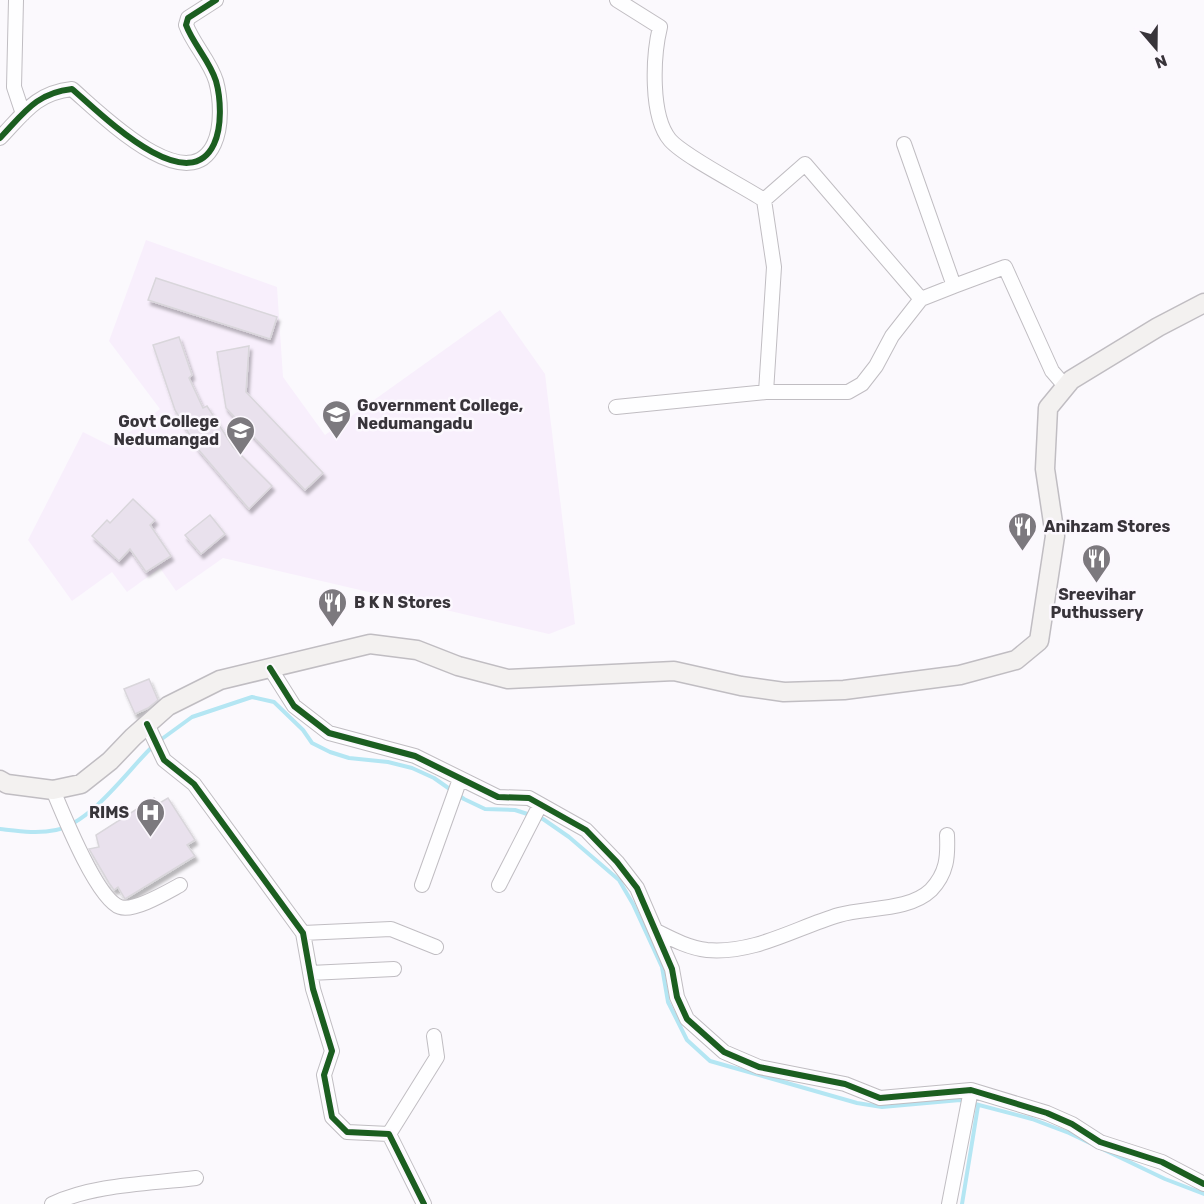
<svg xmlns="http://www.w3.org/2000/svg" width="1204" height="1204" font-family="Rubik,sans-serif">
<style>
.built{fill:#f8effc}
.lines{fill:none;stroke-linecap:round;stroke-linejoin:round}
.stream{stroke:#b4e6f3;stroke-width:4}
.building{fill:#e9e1ed;stroke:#d9d6db;stroke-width:1.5;filter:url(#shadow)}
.street-casing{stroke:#c0bdc2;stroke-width:16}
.secondary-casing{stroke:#c0bdc2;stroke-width:21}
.street{stroke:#fefeff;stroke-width:14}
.secondary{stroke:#f3f1f0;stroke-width:18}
.cycleway-casing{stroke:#fcf8fe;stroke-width:10}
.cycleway{stroke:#1b5e20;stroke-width:6}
.labels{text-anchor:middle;stroke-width:5;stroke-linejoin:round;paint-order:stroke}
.poi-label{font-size:16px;font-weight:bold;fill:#38343a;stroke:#fcf8fe;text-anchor:start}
</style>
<defs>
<filter id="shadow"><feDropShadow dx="2.5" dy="4.5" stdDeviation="1.5" flood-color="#0004"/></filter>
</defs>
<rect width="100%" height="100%" fill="#fbf9fd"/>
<!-- built -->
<path class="built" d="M146,240L277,287L283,377L325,435L500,310L545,374L575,624L549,634L223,558L176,591L160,568L127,592L112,572L72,601L28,540L83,432L111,446L160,409L109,341Z"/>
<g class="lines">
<!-- stream -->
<path class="stream" d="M159,741L192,717L252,697L274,702L303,730L312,743L330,752L349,758L388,762L412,768L434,778L464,799L485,809L515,810L543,819L569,837L619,880L633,904L662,967L668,1002L687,1040L710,1061L857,1103L882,1107L960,1100L1032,1119L1069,1133L1165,1179L1204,1194
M0,829C18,831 37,834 56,830C92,822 127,771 153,746
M962,1204L978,1106"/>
</g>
<!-- building -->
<path class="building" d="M156,278L277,317L270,339L148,300Z
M179,337L192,375L189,378L203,408L207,406L233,447L272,486L249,509L198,449L175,410L153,345Z
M249,346L246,392L323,473L305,490L226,408L217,352Z
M133,499L155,520L150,525L171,556L146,572L130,549L119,561L92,536L107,520L110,523Z
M210,515L225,534L201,554L185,535Z
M149,679L158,700L148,708L135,714L124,689Z
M154,798L158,804L168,798L195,840L187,845L195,856L125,899L118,887L114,890L109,883L89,849L99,847L96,835Z"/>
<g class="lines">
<defs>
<path id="street" d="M16,0L14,87L23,114
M617,0L660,27C653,56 650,116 670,140C685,157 743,186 764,200
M0,138C24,113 36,93 72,89C97,110 187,202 214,144C222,127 221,99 216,81C210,61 193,44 186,25L188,18L216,0
M904,144L954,286L1005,267L1052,371L1065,386
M766,392L774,267L764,200L805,164L921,299
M616,407L766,392H848L862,384L876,366L892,336L921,299L954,286
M270,668L294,706L329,733L415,756L498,797L529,798L586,830L617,862L637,888L672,969L677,997L687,1019L724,1052L759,1067L845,1084L880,1098L971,1090L1047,1113L1072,1124L1100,1142L1162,1162L1204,1184
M147,724L164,760L194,784L303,933L313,989L332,1051L324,1075L332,1117L347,1132L389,1134L424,1204
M53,790C63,814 97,899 120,907C134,912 167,892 180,885
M422,885L460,779
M499,885L540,805
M656,931C672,939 689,948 707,950C755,954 795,928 839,915C867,907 909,911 931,890C947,873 948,857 947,835
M303,933L391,929L436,947
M310,973L394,969
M389,1134L437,1057L434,1036
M52,1204C95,1184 149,1184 196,1178
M949,1204L971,1090"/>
<path id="secondary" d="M0,780L7,784L53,790L81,784L110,761L133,737L168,706L220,680L370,644L417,650L458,666L508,679L674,671L741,686L784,692L844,690L960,675L1016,660L1039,641L1055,536L1045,469L1048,408L1071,380L1158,327L1204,303"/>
</defs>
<!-- street casing -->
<use href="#street" class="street-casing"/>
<!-- secondary casing -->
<use href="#secondary" class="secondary-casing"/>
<!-- street -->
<use href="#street" class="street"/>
<!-- secondary -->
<use href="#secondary" class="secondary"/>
<defs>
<path id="cycleway" d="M0,138C24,113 36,93 72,89C97,110 187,202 214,144C222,127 221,99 216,81C210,61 193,44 186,25L188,18L216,0
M270,668L294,706L329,733L415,756L498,797L529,798L586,830L617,862L637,888L672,969L677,997L687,1019L724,1052L759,1067L845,1084L880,1098L971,1090L1047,1113L1072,1124L1100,1142L1162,1162L1204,1184
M147,724L164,760L194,784L303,933L313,989L332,1051L324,1075L332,1117L347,1132L389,1134L424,1204"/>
</defs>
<!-- cycleway casing -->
<use href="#cycleway" class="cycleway-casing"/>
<!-- cycleway -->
<use href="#cycleway" class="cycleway"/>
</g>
<!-- icons -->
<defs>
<symbol id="university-pin" viewBox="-11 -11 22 30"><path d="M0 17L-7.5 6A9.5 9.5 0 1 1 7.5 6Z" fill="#7c797e" stroke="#fcf8fe"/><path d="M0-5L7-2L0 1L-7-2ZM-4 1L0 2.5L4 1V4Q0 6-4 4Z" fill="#fff"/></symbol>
<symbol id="restaurant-pin" viewBox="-11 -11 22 30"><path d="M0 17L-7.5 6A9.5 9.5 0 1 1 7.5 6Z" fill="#7c797e" stroke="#fcf8fe"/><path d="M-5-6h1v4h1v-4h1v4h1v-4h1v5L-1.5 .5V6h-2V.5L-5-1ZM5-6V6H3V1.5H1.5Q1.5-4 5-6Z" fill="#fff"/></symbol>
<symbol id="hospital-pin" viewBox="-11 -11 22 30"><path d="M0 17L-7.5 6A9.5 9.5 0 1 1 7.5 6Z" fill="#7c797e" stroke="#fcf8fe"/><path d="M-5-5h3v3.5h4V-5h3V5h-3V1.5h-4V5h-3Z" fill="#fff"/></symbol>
</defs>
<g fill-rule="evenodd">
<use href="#university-pin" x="320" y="398" width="33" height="45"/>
<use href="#university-pin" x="224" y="414" width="33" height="45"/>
<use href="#restaurant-pin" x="1006" y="510" width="33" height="45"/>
<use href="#restaurant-pin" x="1080" y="542" width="33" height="45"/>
<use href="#restaurant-pin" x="316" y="586" width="33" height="45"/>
<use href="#hospital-pin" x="134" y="796" width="33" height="45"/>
</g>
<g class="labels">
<!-- poi labels -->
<g class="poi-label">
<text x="357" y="411">Government College,<tspan x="357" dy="18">Nedumangadu</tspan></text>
<text x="219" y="427" text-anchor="end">Govt College<tspan x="219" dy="18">Nedumangad</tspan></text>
<text x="1044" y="532">Anihzam Stores</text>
<text x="1097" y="600" text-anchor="middle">Sreevihar<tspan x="1097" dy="18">Puthussery</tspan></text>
<text x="354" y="608">B K N Stores</text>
<text x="129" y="818" text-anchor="end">RIMS</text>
</g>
</g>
<!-- north arrow -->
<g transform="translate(1156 48) rotate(160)" stroke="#fcf8fe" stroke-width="4.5" paint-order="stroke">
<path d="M0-4.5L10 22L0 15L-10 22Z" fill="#38343a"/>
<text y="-9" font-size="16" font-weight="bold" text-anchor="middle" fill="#38343a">N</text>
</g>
</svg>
